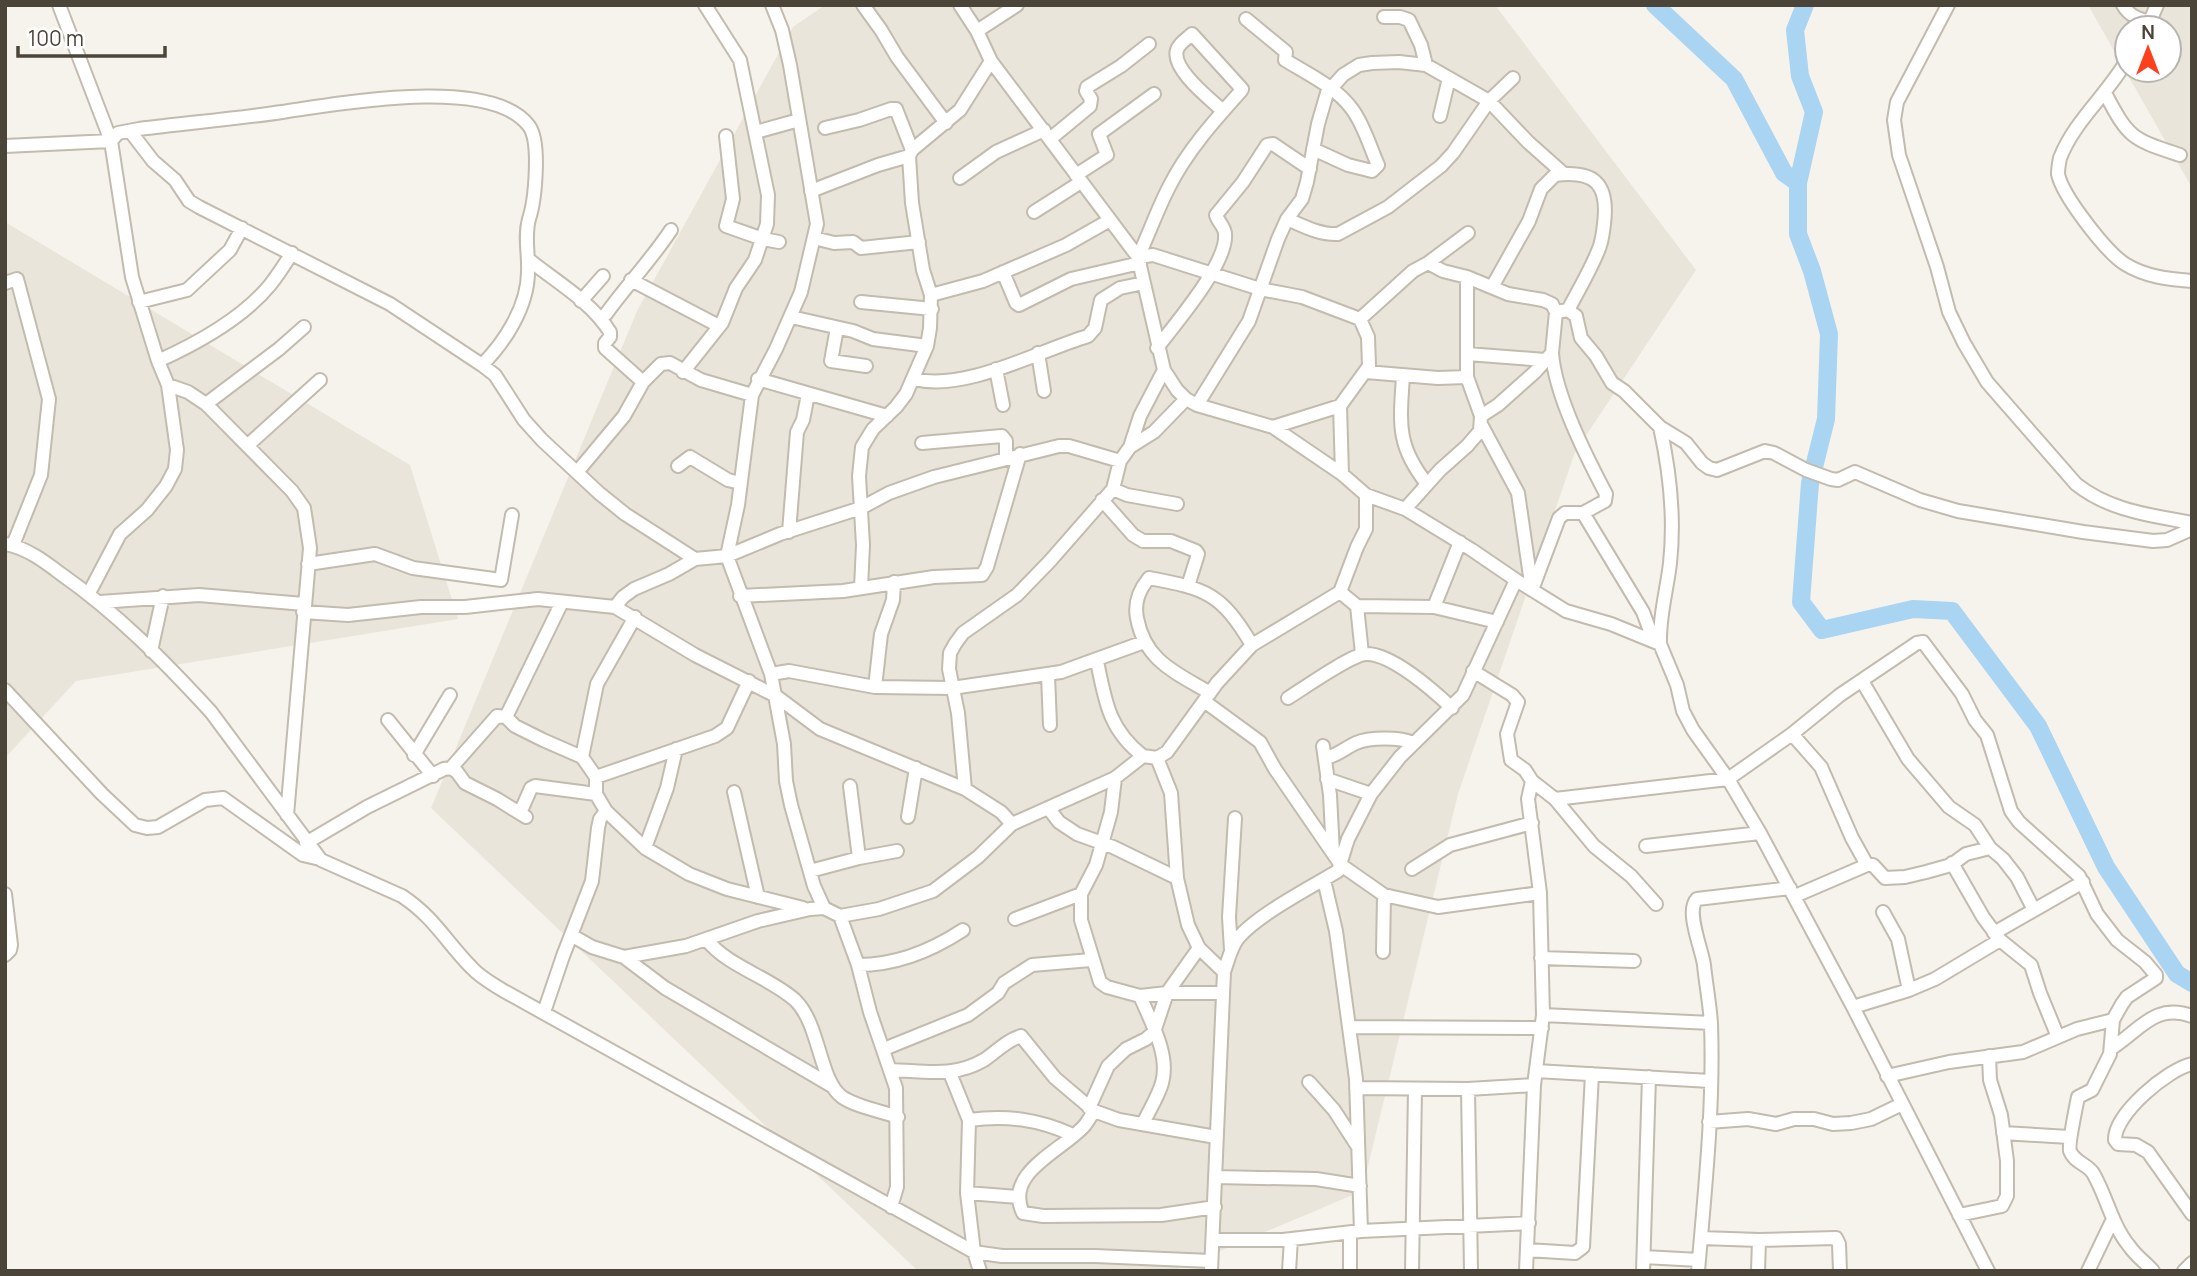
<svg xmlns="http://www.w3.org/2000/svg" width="2197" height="1276" font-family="Manrope,sans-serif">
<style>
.residential{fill:#eae5da;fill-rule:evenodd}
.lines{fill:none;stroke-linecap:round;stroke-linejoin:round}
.river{stroke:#a9d4f2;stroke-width:18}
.minor-casing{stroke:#c2bbae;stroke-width:16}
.minor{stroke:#fff;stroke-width:12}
</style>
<rect width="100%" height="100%" fill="#f6f3ec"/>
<!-- residential -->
<path class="residential" d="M825,5H1495L1696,270L1575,452L1458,794L1362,1191L1173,1271H918L431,808L637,311L793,27Z
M2088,5H2192V188ZM2127,28H2169V70H2127Z
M5,222L410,465L458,619L76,681L5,758Z"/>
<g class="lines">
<!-- river -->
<path class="river" d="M1655,5L1734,79L1784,173L1798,183
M1805,5L1795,30L1800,76L1814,112L1798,183V234L1812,271L1829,334L1826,419L1810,483L1801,602L1822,630L1913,609L1952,611L2038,726L2106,867L2177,974L2192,983"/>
<defs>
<path id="minor" d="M59,5L111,141L132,277L158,361L168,385L177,450L175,469L166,486L147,510L120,534L89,593
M772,5L782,30L790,65L817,224L801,292L776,349L752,395L738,505L727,556L771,674L784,744L786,781L791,805L814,886L824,908
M863,5L881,30L897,57L946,123
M960,5L977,31L991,61L1138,257L1164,370L1177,390L1186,399L1197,405L1273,427L1342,474L1366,495L1405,509L1472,550L1516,580L1463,695L1400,757L1371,794L1348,839L1338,871C1311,887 1259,914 1239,937C1231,946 1228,961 1224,972L1211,1271
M1948,5L1897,102L1894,120L1899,155L1937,267L1949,312L1964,343L1987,382L2076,484C2110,511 2150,515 2192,523
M2123,5C2129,16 2139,19 2150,22
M1384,17H1400L1409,20L1421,45L1426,65
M1246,19L1286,52L1285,60C1308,74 1336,87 1352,109C1364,125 1370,147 1378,165L1372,171L1348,165L1313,149
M2147,28L2157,5
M977,31L1017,5
M2127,60C2107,95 2075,120 2060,158C2059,163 2058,169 2058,174C2062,195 2106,252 2125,264C2146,277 2168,279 2192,281
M2105,93C2129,139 2132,139 2180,155
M1223,111C1210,99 1171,69 1177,50C1179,43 1187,39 1192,34L1242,89L1241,91C1214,121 1187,151 1169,187C1157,210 1149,234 1138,257L1153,255L1260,289L1302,297L1360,319L1368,337L1369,366L1340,406L1273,427
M1440,116L1449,78
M825,128L859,120L891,109H896L912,150
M130,131L153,161L175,180L189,201L199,207L390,304L482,365L495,375L524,420L542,440L599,493L625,514L695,559
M756,132L799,120
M726,136L733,199L726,226L763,239L779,242
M1050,139L1090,106L1091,99L1086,91L1087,87L1121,66L1149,44
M5,146L111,141L118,133L139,129C187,123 235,119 282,112C338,104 491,75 529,126C541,142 535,201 529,219C524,237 529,254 528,272C528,306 505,342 482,365
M1076,175L1107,155L1099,134L1154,94
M960,178L996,152L1044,130
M811,191L878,165L909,156
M1034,212L1081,182
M1287,219C1303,226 1320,235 1338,234L1388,207L1441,166L1453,153L1489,101L1513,78
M814,238L834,243L853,242L861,248L919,242
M528,259C555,281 592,302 610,332V337L605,343V348L643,382
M1428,263L1443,271L1467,277L1508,294L1543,300L1552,304L1556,312L1552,353L1535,372L1498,405L1481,416
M1003,272L1016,303L1019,305L1071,279L1140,263
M631,280L719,326
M5,283L17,279L49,399L41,475L13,545
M1492,287L1529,221L1541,189L1555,175C1595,170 1609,184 1604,224C1603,233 1602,243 1598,251C1590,271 1578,291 1568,310L1556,312
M931,295L983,281L1066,245L1110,220
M581,301L603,276
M139,302L187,290L230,250L242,228
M861,302L932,309
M1568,310L1576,316L1581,338L1596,356L1612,383L1624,391L1660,427L1686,443L1702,463L1709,468L1717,470L1765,451L1774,453L1806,470L1831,479L1838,480L1855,472L1920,500L1958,511L2083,532L2153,541L2167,540L2192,529
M606,314C627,285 651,260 671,230
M791,317L853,331L873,339L927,346
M1360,319L1413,271L1428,263L1468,233
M837,328L831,361L866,366
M1157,348C1175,324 1228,263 1225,234C1225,227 1218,222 1216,215L1243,182L1267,145L1273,144L1310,169
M1038,353L1044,391
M1552,353C1555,395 1586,456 1606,494L1605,501L1583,513L1643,612L1653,639
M1467,354L1545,360
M158,361C198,343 242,319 270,285C278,275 285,264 292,253
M996,369L1003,405
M683,372L722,323L736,288L755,260L767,224L768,195L740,60L705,5
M1366,372L1438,378L1467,377
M1403,376C1400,423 1396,445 1427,484
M758,379L887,416
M914,379C965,392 1038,351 1088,336L1095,328L1101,300L1120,288L1144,283
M168,385L188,392L206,404L292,491L304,508L310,548L287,815
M206,404L279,349L304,327
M1197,405L1249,321L1278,239L1287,219L1302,199L1307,182L1318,124L1327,93L1343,75L1359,65L1372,63L1399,62L1426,65L1489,101L1528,142L1564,174
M1340,406L1342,474
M1482,426L1518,493L1532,590L1559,518L1565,513H1583
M1660,427C1670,472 1675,517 1670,563C1667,590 1659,616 1660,644
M922,443L1002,436L1006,441V458
M248,445L320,380
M1130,447L1140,416L1164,370
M678,466L690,457L728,480L740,483
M578,471L624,416L643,382L661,364L670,363L701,380L752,395
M1113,489L1127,495L1177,504
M1102,500L1133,535L1143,541H1171L1196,551L1198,554L1188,586
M1405,509L1440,470L1467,446L1480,431L1481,416L1467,377V277
M789,532L797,432L803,420L808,394
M5,544C27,548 44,561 61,574C117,613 165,662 211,712L321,860L402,896C435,918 446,942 472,968C481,978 493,984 504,991L974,1252L1002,1256H1095L1211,1261
M308,564L375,554L413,568L501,580L512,515
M1516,580L1566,611L1611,624L1660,644L1677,685L1683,711L1693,730L1728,779L1760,833L1853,1007L1988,1271
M861,588L863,545L859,476L862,447L873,429L896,407L906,394L927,346L930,328L931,295L923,270L912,203L909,156L912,150L960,110L991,61
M1340,592L1357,606L1362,654
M740,596L843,591L934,577L982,575L987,567L1020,454
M100,602L199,595L304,604
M562,602L506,717L515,726L543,740L582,757L596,777V794L606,811L645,848L689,874L727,889L803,908
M1357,606L1434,607L1497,622
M615,607L623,597L634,589L669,574L695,559L727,556L780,534L861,508L889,493L934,477L1059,446H1069L1120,461
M1434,607L1460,542
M303,612L348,615L421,607H465L538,599L615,607L695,655L776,696L820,729L965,789L1001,812L1012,824
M151,651L163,596
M1097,661C1105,701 1109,730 1143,756
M1473,671L1512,695L1518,702L1507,734L1511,760L1525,770L1532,781L1555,799L1594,846L1631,876L1656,904
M771,674L789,671L875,687L952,688L1061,672L1144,642
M1048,675L1050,725
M1862,681L1908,759L1949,807L1975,825L1990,848L2003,859L2017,877L2034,910
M875,687L881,634L893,600L894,582
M5,690L102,794L135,825L147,828L158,827L205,800L223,798L303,855L320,859
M1210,693C1175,672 1145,661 1137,618C1134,602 1139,590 1149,578C1207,589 1221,593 1252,645
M1288,698C1304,688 1349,656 1365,654C1390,652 1434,691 1452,708
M1204,701L1260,742L1275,769L1341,865L1384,895L1438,907L1540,893
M388,720L433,776
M1792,734L1821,767L1852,838L1867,865H1873L1885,878L1905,877L1926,872L1951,865L1966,854L1990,848
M1323,746L1330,795L1333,853
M414,755L450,695
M582,757L597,684L635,617
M1157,758L1171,793L1177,878L1188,925L1199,948L1224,972
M1326,758C1338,755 1345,748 1356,743C1369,737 1401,737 1413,743
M451,768L457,772L465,783L497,799L526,817
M596,777L715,736L727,728L749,681
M1115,778L1111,812L1096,865L1081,894V920L1100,982L1107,987L1140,996L1167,993H1223
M1327,779L1371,794
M850,786L859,858
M965,789L958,713L949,669L950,653L955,644L963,633L1017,595L1050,561L1113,489L1120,461L1130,447L1154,432L1186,399
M734,792L758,897
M1555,799L1728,779L1792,734L1840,695L1917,643L1923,642L1962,694L1975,720L1987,735L2011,811L2019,822L2079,876L2097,914L2117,940L2145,962L2156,975V978L2127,997L2122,1004L2113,1020L2110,1054L2092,1090L2078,1097C2076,1107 2068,1145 2070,1151C2074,1162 2087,1164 2093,1173C2107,1197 2112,1226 2130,1247C2136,1256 2146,1263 2153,1271
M1049,809L1059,822L1077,834L1113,847L1177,878
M520,813L531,788L535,786L596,794
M908,817L916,768
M306,843L367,807L444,769L451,768L497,716L506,717
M1646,846L1760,833
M645,848L667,788L676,749
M1952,863L1983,917L2000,940L2031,965L2040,993L2058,1037
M1412,869L1450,845L1532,823
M810,871L859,858L897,851
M1324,880L1336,931L1356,1079L1361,1231
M5,894L11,945L10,950L5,955
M1795,896L1867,865
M1883,912L1898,939L1909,990
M840,916L879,909L933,891L978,857L1012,824L1115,778L1143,756L1157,758L1167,752L1217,683L1252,645L1340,592L1357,547L1366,529V495
M1015,919L1081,894
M1994,933L2083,882
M571,935L592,947L624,957L686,946L758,921L810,909L824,908L840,916L858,965L870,1012L896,1088L897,1187L891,1207
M706,939C728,967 768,976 795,1000C820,1024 819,1080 842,1097C857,1107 880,1111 898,1117
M1231,950L1229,917L1235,818
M1383,952L1384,895
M624,957L665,988L832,1086
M1541,958L1634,961
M858,965C897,965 931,951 963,930
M1140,996C1151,1022 1170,1055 1162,1083C1158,1097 1149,1110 1143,1124
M1853,1007L1909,990L1935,979L2000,940
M544,1012L563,956L592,881L598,828L600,819L606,811
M1543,1015L1711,1023
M1349,1027L1542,1028
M2112,1048C2141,1029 2155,1003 2192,1016
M884,1049L968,1015L998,993L1004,983L1032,965L1091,960
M2192,1064C2168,1069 2114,1114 2115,1140L2118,1144L2136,1145L2148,1152L2192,1214
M891,1070C925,1071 953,1078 984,1060C996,1052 1007,1040 1021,1036L1055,1078L1094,1111L1119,1120L1216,1137
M1536,1071L1710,1081
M950,1073L969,1120L967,1193L974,1252L980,1271
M1887,1076L1949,1062L2023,1052L2077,1029L2113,1020
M1309,1082L1334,1110L1358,1147
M1356,1088L1468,1089L1534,1085
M1468,1089L1471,1271
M1089,1108L1108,1066L1126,1049L1146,1039L1154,1032L1167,993L1199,948
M1094,1111C1091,1116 1088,1121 1085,1125C1064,1150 1003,1172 1023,1213L1043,1216L1161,1215L1215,1207
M969,1120C1007,1115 1038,1119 1073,1135
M1709,1122L1748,1119L1776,1124L1794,1119H1814L1833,1124L1851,1123L1871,1119L1902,1104
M2003,1133L2069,1137
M1215,1177L1316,1179L1360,1186
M967,1193L1019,1197
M1959,1215L2002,1206L2007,1196V1161L2001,1115L1990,1080L1989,1056
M1701,1238L1759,1240L1836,1238L1839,1244L1840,1271
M1213,1240H1283L1361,1231L1529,1223
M1527,1250L1575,1253L1583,1247L1592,1074
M1644,1257L1699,1260
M1289,1271L1291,1239
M1350,1271V1233
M1412,1271L1415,1090
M1526,1271L1534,1085L1543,1015L1540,893L1528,799L1532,781
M1643,1271L1649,1077
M1698,1271C1705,1189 1714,1106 1711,1024C1710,1005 1706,985 1704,965C1702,949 1685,911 1697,899L1790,888
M1758,1271L1759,1240
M2088,1271L2113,1219
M2184,1271L2192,1263"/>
</defs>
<!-- minor casing -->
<use href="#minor" class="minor-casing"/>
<!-- minor -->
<use href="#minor" class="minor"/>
</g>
<!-- border -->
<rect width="2197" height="1276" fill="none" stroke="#4b4439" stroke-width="14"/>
<!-- north arrow -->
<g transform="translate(2148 49)"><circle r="33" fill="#ffffff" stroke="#b7b4b0" stroke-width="2"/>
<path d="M0-5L12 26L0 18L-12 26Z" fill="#fc3f1d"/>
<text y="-10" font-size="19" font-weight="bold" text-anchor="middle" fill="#4b4439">N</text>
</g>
<!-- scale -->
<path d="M18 46v10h147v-10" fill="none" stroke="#4b4439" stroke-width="3.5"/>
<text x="28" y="46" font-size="21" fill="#4b4439" stroke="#ffffff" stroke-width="5" paint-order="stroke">100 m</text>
</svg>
